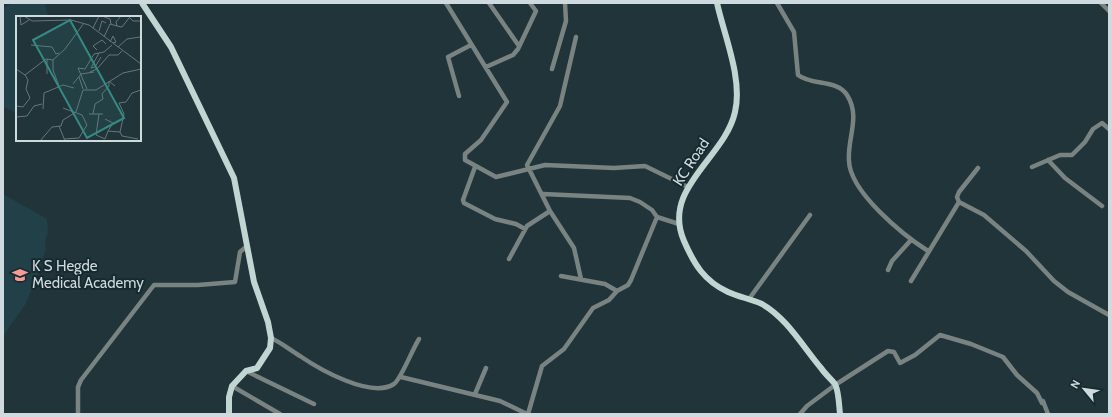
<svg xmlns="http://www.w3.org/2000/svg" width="1112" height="417" font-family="Cabin,sans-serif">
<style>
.built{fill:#224047}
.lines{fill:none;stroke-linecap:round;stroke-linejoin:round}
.minor{stroke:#798381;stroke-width:4.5}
.major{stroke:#c1d6d2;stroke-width:6}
.labels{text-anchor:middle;stroke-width:4;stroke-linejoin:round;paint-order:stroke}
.street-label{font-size:15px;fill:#cedade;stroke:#162a2f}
.poi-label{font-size:15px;fill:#cedade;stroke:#162a2f;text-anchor:start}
.inset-road{fill:none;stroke:#66767c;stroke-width:1}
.view{fill:#358a84;fill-opacity:0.15;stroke:#358a84;stroke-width:2}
.inset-edge{fill:none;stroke:#cedade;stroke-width:2}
</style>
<rect width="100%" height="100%" fill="#20343a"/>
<!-- built -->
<path class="built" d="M12,3H45L48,17H17V113L3,107V10L5,7Z
M3,194L47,219L48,232L45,242L46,249L34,285L25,305L3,336Z"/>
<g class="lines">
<!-- minor -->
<path class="minor" d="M446,3L507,102L481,140L465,154V160L496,177L545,165L614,168L645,166L688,187
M489,3L519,46
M777,3L794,32L798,75C812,86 837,79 847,95C861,117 847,138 849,161C850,192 903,235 928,251
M1101,3L1109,11
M576,37L560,106L527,165L550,211L574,248L581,279
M486,67L513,55L518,49L536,11L530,3
M552,69L566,21L565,3
M459,96L448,57L471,45
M1048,160L1065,178L1102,206
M475,167L463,200L464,203L495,219L516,224L525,229
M1032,167L1060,155H1072L1085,142L1093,129L1102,123L1109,129
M543,194L630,198L640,202L652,210L657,217L679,224
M959,202L984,215L1026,251L1054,281L1068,292L1109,315
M509,259L527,226L550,211
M888,270L892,261L911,240
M561,276L605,284L617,291L628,285L631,280L657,217
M911,281L959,202L957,197L959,192L978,168
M749,299L810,215
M271,338C282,343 290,350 300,356C319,369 371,399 394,384C401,379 412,350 419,339
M246,371L314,404
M401,377L500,401L527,414
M232,386L280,414
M475,394L486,368
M78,414V387L81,380L154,285H198L235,282L240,252L247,246
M528,414L542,366L564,349L593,308L609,300L617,291
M800,414L807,406L835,385L888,351L894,352L900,363L915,355L940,335L971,344L1003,357L1017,375L1037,393L1042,403L1043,401L1048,414"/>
<!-- major -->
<path class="major" d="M142,3L171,47L234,178L254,282L268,322L271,338L270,348L257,368L246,371L232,386L229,397V414
M717,3C724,35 743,79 735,112C725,158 661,188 684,241C694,264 704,281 728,292C739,297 751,299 762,304C787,318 803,347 821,368C825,374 831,379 835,384C839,392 839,406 840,414"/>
</g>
<!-- icons -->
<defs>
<symbol id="university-bare" viewBox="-9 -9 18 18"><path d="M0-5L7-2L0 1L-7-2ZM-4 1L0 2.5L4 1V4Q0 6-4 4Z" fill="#f59c93" stroke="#162a2f" stroke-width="2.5" paint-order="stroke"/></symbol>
</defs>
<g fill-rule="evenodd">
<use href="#university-bare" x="9" y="264" width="22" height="22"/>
</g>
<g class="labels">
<!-- street labels -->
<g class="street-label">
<text transform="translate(691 162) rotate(-57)" y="5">KC Road</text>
</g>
<!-- poi labels -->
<g class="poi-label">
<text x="32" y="271">K S Hegde<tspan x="32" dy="17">Medical Academy</tspan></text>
</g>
</g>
<!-- overview -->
<g transform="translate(16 16)">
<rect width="125" height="125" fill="#20343a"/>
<path class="inset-road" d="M4,0L5,9L13,4M8,0L16,5L55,4L73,9L125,48M86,0L94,3L95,8M112,0L117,5H125M101,10L106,11L113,2M77,12L83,0M83,15L86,5L90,7M88,21L94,8L101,10L100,6L105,0M94,26L97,20L100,26L97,27M15,29L36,31L40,38L43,37M102,31L111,23L124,21M81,34L77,30L86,24L90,28M37,44V54L43,70M75,52L83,37M75,52L79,51L85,41M0,53L9,59L30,43L37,44L49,33L68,7M74,56L81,53L93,39H102L106,35M31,58V43M63,61L67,73M57,68L65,58L78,56M71,73L62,52L69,53L78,38L88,36L96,29M0,90L7,91L14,82L10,73L12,64L9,59M47,92L66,99L71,109L63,122L48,123M27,93L28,77L47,69L58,72M73,98H87M77,98L79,88L87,83L86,78L93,70V65L99,70M83,98L80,119L89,123L92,115L104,116L108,98L103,87L110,86L116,77L125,74M0,101L11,100L18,90L26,88M89,103L97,107L92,115M43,110L49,125M104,116L106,120L122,123M24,125L36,111L45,110L47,104L60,96L67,74H80L107,57L125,53"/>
<path class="view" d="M54,4L108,102L71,122L17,24Z"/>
<rect width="125" height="125" class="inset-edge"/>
</g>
<!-- border -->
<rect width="1112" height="417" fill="none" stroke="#cedade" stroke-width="8"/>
<!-- north arrow -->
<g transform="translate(1084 389) rotate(299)" stroke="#162a2f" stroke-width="3" paint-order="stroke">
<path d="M0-3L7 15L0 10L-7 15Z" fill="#cedade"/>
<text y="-6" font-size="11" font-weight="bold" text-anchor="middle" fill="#cedade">N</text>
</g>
</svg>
